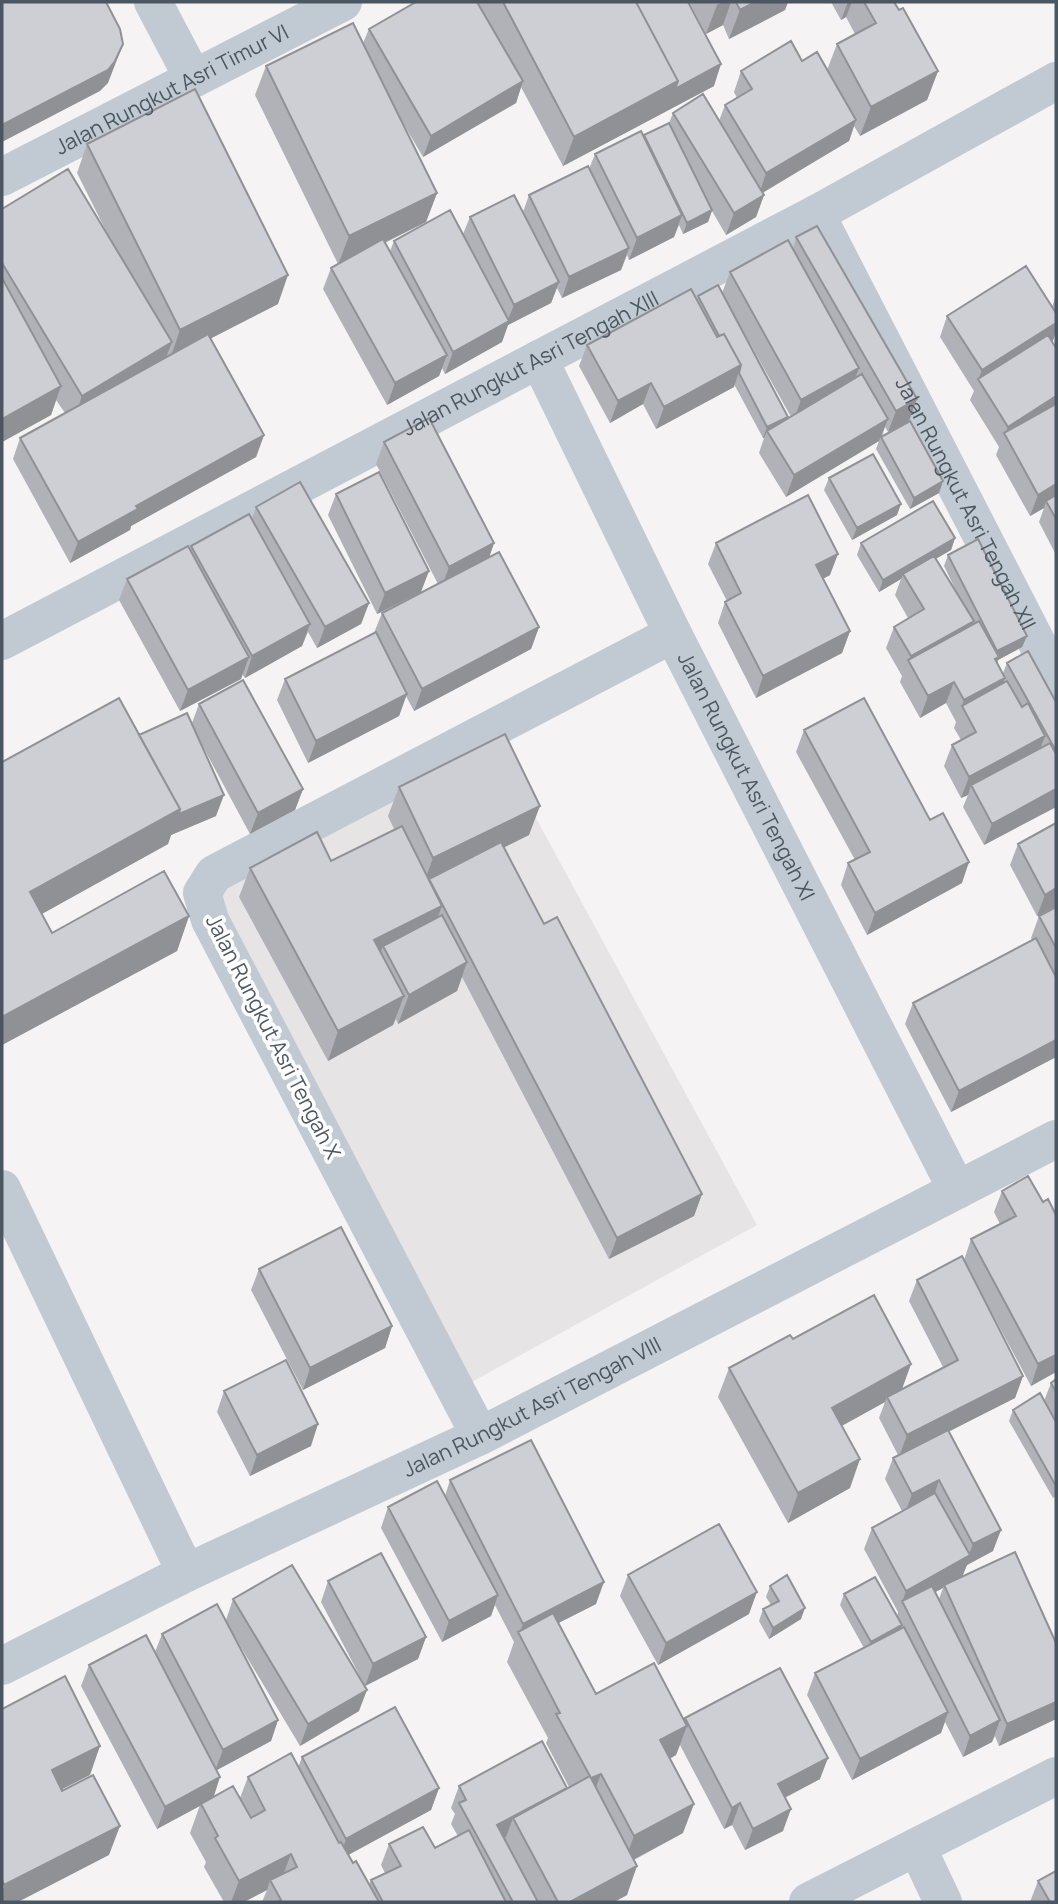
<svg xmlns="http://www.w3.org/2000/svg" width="1058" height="1904" font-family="Manrope,sans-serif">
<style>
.education{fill:#e6e4e5}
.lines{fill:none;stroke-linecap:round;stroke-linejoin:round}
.street{stroke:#c1cad2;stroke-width:38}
.wall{fill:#b0b2b7;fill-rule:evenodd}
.shaded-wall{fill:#909195}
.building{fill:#cdcfd5;stroke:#909195;stroke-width:2}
.labels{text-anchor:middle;stroke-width:7;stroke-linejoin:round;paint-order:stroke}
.street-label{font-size:21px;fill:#4a5661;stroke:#fff}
</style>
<rect width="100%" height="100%" fill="#f5f3f3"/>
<!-- education -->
<path class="education" d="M493,739L757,1225L470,1383L205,897Z"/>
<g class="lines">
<!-- street -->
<g class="street">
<path d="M153,2L193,78"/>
<path id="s1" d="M2,177L343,2"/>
<path id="s2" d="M816,214L1056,680"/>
<path id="s3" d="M539,359L673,634L957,1190"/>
<path id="s4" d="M2,641L816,214L1056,81"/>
<path d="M2,1189L186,1573"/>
<path d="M480,1436L210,920L202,893L214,874L673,634"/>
<path id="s5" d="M2,1666L186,1573L480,1436L1056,1139"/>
<path d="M917,1847L943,1902"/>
<path d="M808,1902L1056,1776"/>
</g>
</g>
<!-- wall -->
<path class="wall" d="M416,2H688L714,86L563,166L521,87L516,103L423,157L400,118L437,193L426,222L385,243L390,251L394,241L463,234L470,217L523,212L529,195L589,169L595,154L644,136L669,123L673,113L719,121L725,105L737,98L734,92L741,71L802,61L827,70L837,44L855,34L846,17L841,20L831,2H894L938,71L927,100L860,136L854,126L849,141L762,192L764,195L756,217L726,235L712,211L708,222L683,234L679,225L674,237L629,260L627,255L621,270L562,298L557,288L551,303L508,325L502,342L445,374L442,368L439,376L387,405L323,289L331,268L338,264L255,95L266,66L363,43L369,29Z
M689,2H788L785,10L729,39L723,25L706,34Z
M87,144L278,304L210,339L264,435L256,457L131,526L130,530L70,563L13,459L20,438L65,413L56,400L51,415L2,442V209L107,233L77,173Z
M796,237L909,421L888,432L885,427L882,437L943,481L939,493L910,509L876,449L879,441L786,497L759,453L764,438H763L734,384V387L656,429L643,404L610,423L579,366L587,345L697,299L698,296L722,293L730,272L793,248ZM732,311L791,417L787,419Z
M1056,295V331L1052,342L1056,348V555L1039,522L1044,508L1030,516L996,455L999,447L970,400L974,391L940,337L947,316L1052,307Z
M384,442L494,543L489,557L539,627L531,649L414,711L406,696L399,716L308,763L277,700L285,679L374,633L382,613L438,584L376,464Z
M829,478L897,515L852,540L824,490Z
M336,494L421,592L377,614L328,515Z
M256,507L369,603L361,624L317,648L308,632L302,646L245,678L242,674L241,679L180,711L119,600L127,579L190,549L191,546L252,519Z
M955,538L951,550L935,559L960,599L944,566L948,555L1027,636L1022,647L998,660L997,662L1003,673L1007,663L1056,702V807L984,845L963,807L968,795L961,798L944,766L952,745L961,740L954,728L956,722L946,703L920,718L900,682L902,676L886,648L894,627L908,618L895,595L901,579L879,592L857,555L861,543Z
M716,543L830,575L823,579L850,631L842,653L756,698L718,623L725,602L727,601L708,564Z
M199,704L303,789L295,810L250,834L202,745L216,816L171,835L168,844L42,914L52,933L189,916L177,951L2,1045V762L139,735L192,723Z
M804,730L930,820L962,883L867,935L841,885L848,863L855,860L796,752Z
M399,787L529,835L504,847L544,924L702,1194L694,1216L609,1259L462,977L457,991L398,1024L396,1019L393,1025L328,1061L239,897L250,868L331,861L394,829L388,816Z
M1018,844L1056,906L1037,916L1010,865Z
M1056,907V1057L951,1112L905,1024L913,1003L1032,940L1031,938L1039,916Z
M1002,1191L1043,1202L1056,1215V1372L1031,1386L980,1291L1023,1376L1015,1398L948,1431L993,1551L967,1565L962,1577L1056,1643V1719L999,1746L995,1736L992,1742L963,1757L945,1722L941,1733L852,1780L807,1695L815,1673L864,1648L840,1605L844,1594L897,1616L898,1612L864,1549L872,1528L902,1511L885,1479L893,1458L898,1455L879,1418L885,1402L842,1426L850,1488L788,1523L718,1397L729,1368L793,1339L911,1364L902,1389L943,1367L909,1301L917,1280L964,1260L971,1239L1000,1224L994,1212ZM943,1588L939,1599L935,1592Z
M259,1269L392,1326L385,1348L303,1390L251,1290Z
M1056,1379V1496L1053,1498L1009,1421L1013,1410L1044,1401L1051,1383Z
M224,1391L311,1446L250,1476L217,1412Z
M450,1480L596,1604L558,1623L596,1694L684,1721L685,1718L820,1779L785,1798L783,1831L745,1850L732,1825L724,1829L680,1745L676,1755L670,1759L683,1833L634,1860L627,1895L614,1902H262L267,1890L244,1902H224L204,1867L206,1862L190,1833L200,1805L157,1829L81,1686L89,1665L155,1652L162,1634L226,1620L233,1599L359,1711L300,1746L230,1629L278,1720L271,1741L217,1770L213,1797L240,1798L248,1777L298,1768L302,1757L439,1788L431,1810L348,1855L353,1863L369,1885L371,1880L385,1873L381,1865L389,1844L435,1848L458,1836L451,1824L455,1814L451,1808L459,1786L567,1789L569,1787L546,1743L548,1738L507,1662L514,1642L495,1605L491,1616L442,1642L381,1528L388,1507L445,1496Z
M628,1575L749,1614L658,1665L620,1596Z
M328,1581L426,1637L418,1659L365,1686L321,1602Z
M770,1586L801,1619L769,1639L759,1621L763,1609L771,1605L766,1597Z
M1038,1881L1056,1902H1030Z"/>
<!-- shaded-wall -->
<path class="shaded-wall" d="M723,2H731L723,25L706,34L717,5Z
M755,2H788L785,10L729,39L740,10Z
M848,2H852L846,17L841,20Z
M123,44L108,83L100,91L2,142V125Z
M721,64L714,86L563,166L574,137L678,81Z
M938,71L927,100L860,136L871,107Z
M523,81L516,103L423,157L431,136Z
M856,120L849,141L759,195L766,173Z
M437,193L426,222L338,265L349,236Z
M764,195L756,217L726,235L734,213Z
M712,210L708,222L683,234L687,223Z
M682,215L674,237L629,260L637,238Z
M629,248L621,270L562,298L569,277Z
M288,275L278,304L170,359L180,330Z
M559,282L551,303L508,325L502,342L445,374L453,352L507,322L514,305Z
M1056,323V331L1053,341L982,386L978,380L982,370Z
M172,342L161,371L72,425L82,396Z
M447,355L439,376L387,405L395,383Z
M741,365L734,387L656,429L664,407Z
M859,368L851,389L793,422L801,400Z
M651,383L643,404L610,423L618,401Z
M61,386L51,415L2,442V419Z
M1056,396V413L1005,435L1008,427Z
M917,399L909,421L888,432L896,411Z
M788,417L784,428L767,431L764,438H763L767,427Z
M888,419L879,441L786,497L794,475Z
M264,435L256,457L131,526L130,530L70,563L78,542L136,506Z
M943,481L939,493L910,509L914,498Z
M1056,484V501H1046L1044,508L1030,516L1038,495Z
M901,504L897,515L852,540L857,528Z
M955,538L951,550L905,577L903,574L901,579L879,592L883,580Z
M494,543L487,564L441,589L449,567Z
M838,554L830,575L808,586L816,565Z
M429,571L421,592L377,614L385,593Z
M369,603L361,624L317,648L325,627Z
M974,621L966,642L909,662L911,656Z
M310,624L302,646L245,678L252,656Z
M539,627L531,649L414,711L422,689Z
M850,631L842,653L756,698L763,676Z
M1027,636L1022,647L998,660L991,679L993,662L997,651Z
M249,657L241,679L180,711L188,690Z
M1005,678L998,699L962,706L964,700Z
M954,682L946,703L920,718L928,696Z
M407,694L399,716L308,763L316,741Z
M1045,736L1037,757L971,785L968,795L961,798L969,777Z
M303,789L295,810L250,834L258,813Z
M1056,789V807L984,845L992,824Z
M224,795L216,816L171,835L168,844L18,927L30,892L180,809Z
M540,806L529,835L432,883L429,879L427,885L422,888L433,858Z
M969,862L962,883L867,935L875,913Z
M1056,888V906L1037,916L1045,895Z
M442,906L431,935L383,946L377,963L374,940Z
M189,916L177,951L2,1045V1017Z
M467,962L457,991L398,1024L409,995Z
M404,996L393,1025L328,1061L338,1031Z
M1056,1040V1057L951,1112L959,1091Z
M702,1194L694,1216L609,1259L617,1238Z
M392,1326L385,1348L303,1390L310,1368Z
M1056,1355V1372L1031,1386L1038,1364Z
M911,1364L900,1394L887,1397L885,1402L821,1437L832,1408Z
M1023,1376L1015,1398L899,1457L907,1435Z
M318,1424L311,1446L250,1476L257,1455Z
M860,1459L850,1488L788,1523L798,1493Z
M939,1480L932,1502L904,1516L912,1494Z
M1001,1530L993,1551L967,1565L962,1577L944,1585L943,1588L906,1608L902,1602L906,1591L968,1557L973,1544Z
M604,1582L596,1604L523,1641L519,1635L523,1624Z
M757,1592L749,1614L658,1665L666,1643Z
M498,1595L491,1616L442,1642L449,1621Z
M805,1608L801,1619L769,1639L773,1628Z
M902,1625L898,1637L867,1654L871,1642Z
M426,1637L418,1659L365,1686L373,1664Z
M367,1690L359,1711L300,1746L308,1724Z
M1056,1702V1719L999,1746L1007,1724Z
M948,1712L941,1733L852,1780L860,1759Z
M278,1720L271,1741L215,1771L223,1750Z
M1000,1720L992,1742L963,1757L970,1736Z
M687,1726L676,1755L649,1769L660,1740Z
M100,1746L90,1775L41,1800L52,1770Z
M828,1758L820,1779L770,1805L778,1784Z
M601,1774L590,1803L591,1778Z
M220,1777L213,1799L157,1829L165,1807Z
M439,1788L431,1810L339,1860L346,1839Z
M567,1788L559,1809L513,1818L506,1837L489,1846L497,1825Z
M740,1803L732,1825L724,1829L732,1808Z
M694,1804L683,1833L623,1865L634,1836Z
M791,1809L783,1831L745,1850L753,1829Z
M120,1826L109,1855L18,1902H2V1893L4,1885Z
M291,1854L280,1883L270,1880L267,1890L244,1902H231L239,1881Z
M637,1866L627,1895L614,1902H570Z"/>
<!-- building -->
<path class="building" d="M2,2H106L120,29L123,44L115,61L108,70L2,125Z
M416,2H477L523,81L431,136L369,29Z
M503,2H636L678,81L574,137Z
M636,2H688L721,64L675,89L678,81Z
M736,2H755L740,10Z
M864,2H894L899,10L903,8L938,71L871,107L837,44L876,23Z
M353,23L437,193L349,236L266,66Z
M791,41L802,61L817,52L856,120L766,173L725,105L752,89L741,71Z
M195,89L288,275L180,330L87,144Z
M703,94L764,195L734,213L673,113Z
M669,123L712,210L687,223L644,135Z
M641,131L682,215L637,238L595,154Z
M588,166L629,248L569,277L529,195Z
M68,169L172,342L82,396L2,263V209Z
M514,195L559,282L514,305L470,217Z
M450,210L509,321L453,352L394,241Z
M817,226L917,399L896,411L796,237Z
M383,239L447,355L395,383L331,268Z
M788,240L859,368L801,400L730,272Z
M1026,266L1056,313V323L982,370L947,316Z
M2,278L61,386L2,419Z
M718,285L788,417L767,427L739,373L741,365L724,334L719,336L698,296Z
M691,289L717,337L724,334L741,365L664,407L651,383L618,401L587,345Z
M208,334L264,435L136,506L138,509L78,542L20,438Z
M1048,335L1056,348V396L1008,427L978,379Z
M862,374L888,419L794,475L767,431Z
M1056,404V484L1038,495L1004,433Z
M429,418L494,543L449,567L384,442Z
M910,421L943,481L914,498L881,437Z
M873,454L901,504L857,528L829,478Z
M379,472L429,571L385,593L336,494Z
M300,482L369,603L325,627L256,507Z
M808,495L838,554L816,565L850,631L763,676L725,602L741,593L716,543Z
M1056,495V519L1046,501Z
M933,501L955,538L883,580L861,543Z
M249,514L310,624L252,656L191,546Z
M978,539L1027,636L997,651L948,555Z
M188,546L249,657L188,690L127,579Z
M499,552L539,627L422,689L382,613Z
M934,556L974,621L911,656L894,627L924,609L903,574Z
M979,621L999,657L995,659L1005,678L964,700L954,682L928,696L908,660Z
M376,632L407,694L316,741L285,679Z
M1028,651L1056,702V751L1007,663Z
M243,680L303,789L258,813L199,704Z
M1007,681L1022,707L1028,703L1045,736L969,777L952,745L976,732L962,706Z
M119,698L180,809L30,892L52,933L164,871L189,916L2,1017V762Z
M864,698L930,820L943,813L969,862L875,913L848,863L870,852L804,730Z
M187,713L224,795L179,814L180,809L139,735Z
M505,734L540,806L433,858L399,787Z
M1050,743L1056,754V789L992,824L971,785Z
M1056,823V888L1045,895L1018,844Z
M402,826L442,906L374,940L404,996L338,1031L250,868L317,832L331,861Z
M501,842L544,924L557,917L702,1194L617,1238L429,879Z
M1056,907V948L1039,916Z
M442,915L467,962L409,995L383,946Z
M1036,938L1056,977V1040L959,1091L913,1003Z
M1028,1176L1043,1202L1048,1199L1056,1215V1355L1038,1364L971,1239L1016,1216L1002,1191Z
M341,1227L392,1326L310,1368L259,1269Z
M962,1256L1023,1376L907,1435L887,1397L958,1360L917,1280Z
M874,1295L911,1364L832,1408L860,1459L798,1493L729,1368L790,1335L793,1339Z
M286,1360L318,1424L257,1455L224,1391Z
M1056,1379V1392L1051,1383Z
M1040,1393L1056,1422V1486L1013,1410Z
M948,1430L1001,1530L973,1544L939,1480L912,1494L893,1458Z
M531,1440L604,1582L523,1624L450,1480Z
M437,1481L498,1595L449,1621L388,1507Z
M935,1493L970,1555L906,1591L872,1528Z
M719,1524L757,1592L666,1643L628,1575Z
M1015,1552L1056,1643V1702L1007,1724L944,1585Z
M381,1553L426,1637L373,1664L328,1581Z
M292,1565L367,1690L308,1724L233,1599Z
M787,1575L805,1608L773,1628L763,1609L779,1601L770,1586Z
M875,1577L902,1625L871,1642L844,1594Z
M932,1586L1000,1720L970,1736L902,1601Z
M217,1604L278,1720L223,1750L162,1634Z
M553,1613L596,1694L654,1663L687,1726L660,1740L694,1804L634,1836L601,1774L591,1778L637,1866L570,1902H558L513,1818L590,1776L556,1714L560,1713L518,1632Z
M904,1627L948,1712L860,1759L815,1673Z
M146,1635L220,1777L165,1807L89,1665Z
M780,1668L828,1758L778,1784L791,1809L753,1829L740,1803L732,1808L685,1718Z
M65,1676L100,1746L52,1770L62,1791L93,1775L120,1826L4,1885L2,1880V1709Z
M395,1707L439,1788L346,1839L302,1757Z
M542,1741L567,1788L497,1825L538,1902H513L459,1803L466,1800L459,1786Z
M291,1753L339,1843L341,1842L353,1863L356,1861L379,1902H278L281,1900L270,1880L297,1867L291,1854L239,1881L215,1838L218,1836L201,1804L233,1786L251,1818L265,1810L248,1777Z
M423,1827L435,1848L469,1830L506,1902H383L371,1880L401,1866L389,1844Z
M1056,1871V1902H1050L1038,1881Z"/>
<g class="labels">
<!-- street labels -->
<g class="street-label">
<text dy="7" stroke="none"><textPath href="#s1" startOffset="191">Jalan Rungkut Asri Timur VI</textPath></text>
<text dy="7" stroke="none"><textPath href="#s4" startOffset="597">Jalan Rungkut Asri Tengah XIII</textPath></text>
<text dy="7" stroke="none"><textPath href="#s2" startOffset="326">Jalan Rungkut Asri Tengah XII</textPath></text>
<text dy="7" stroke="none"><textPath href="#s3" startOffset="466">Jalan Rungkut Asri Tengah XI</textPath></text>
<text transform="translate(273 1037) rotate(63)" y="7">Jalan Rungkut Asri Tengah X</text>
<text dy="7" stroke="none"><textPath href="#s5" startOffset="590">Jalan Rungkut Asri Tengah VIII</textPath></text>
</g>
</g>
<!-- border -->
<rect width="1058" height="1904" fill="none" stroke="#4a5661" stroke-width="7"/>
</svg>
